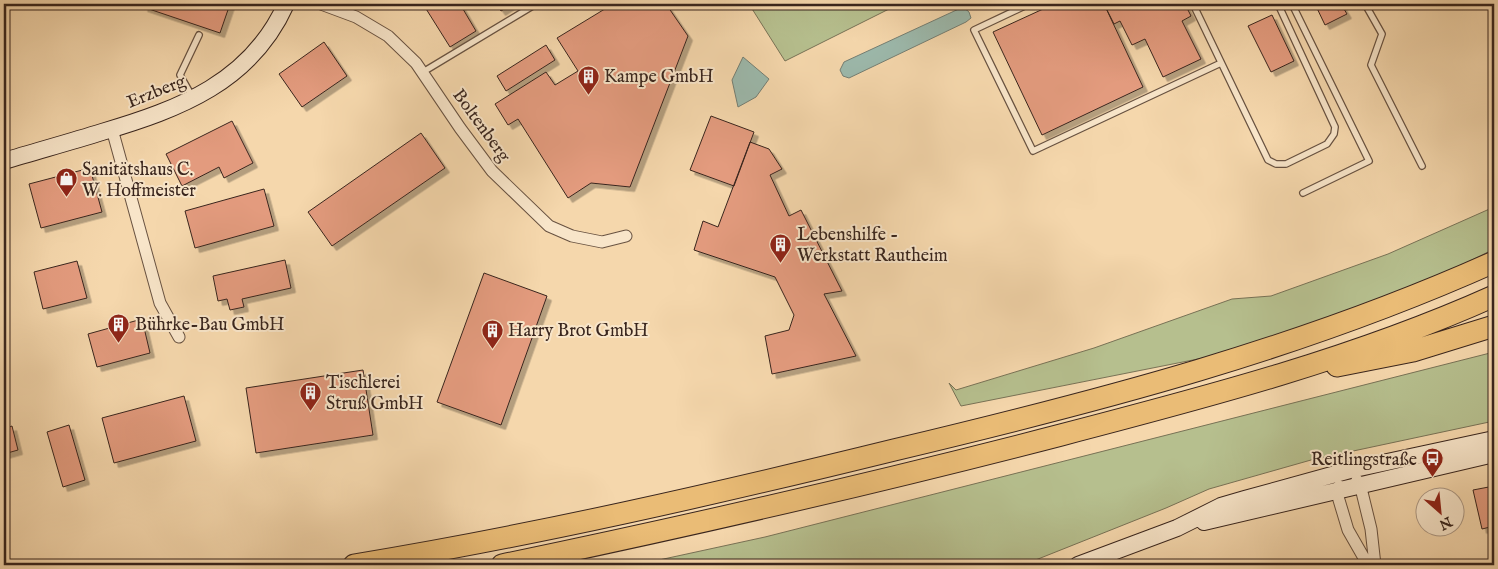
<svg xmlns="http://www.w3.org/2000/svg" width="1498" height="569" font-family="'IM FELL English',serif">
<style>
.green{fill:#b6bf8e;stroke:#787256}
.water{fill:#9cb9ac;stroke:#747e73}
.building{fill:#e39b7e;stroke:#39251d;filter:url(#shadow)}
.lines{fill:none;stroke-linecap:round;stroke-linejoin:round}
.lane-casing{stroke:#685241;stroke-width:8}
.street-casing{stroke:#685241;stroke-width:13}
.secondary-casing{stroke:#39251d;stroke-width:18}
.highway-casing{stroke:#39251d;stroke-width:23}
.lane{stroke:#f8e5c9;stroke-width:5.5}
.street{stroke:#f8e5c9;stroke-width:11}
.secondary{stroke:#f8e5c9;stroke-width:16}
.highway{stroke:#eabc76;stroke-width:21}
.labels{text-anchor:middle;stroke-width:4;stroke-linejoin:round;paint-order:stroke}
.poi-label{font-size:18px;fill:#39251d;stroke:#f8e5c9;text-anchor:start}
.street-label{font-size:18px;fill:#39251d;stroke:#f8e5c9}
</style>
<defs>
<filter id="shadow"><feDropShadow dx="4.5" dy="4.5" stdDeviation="0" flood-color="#0004"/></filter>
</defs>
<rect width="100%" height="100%" fill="#f5d7ac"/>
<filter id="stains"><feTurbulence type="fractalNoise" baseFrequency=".004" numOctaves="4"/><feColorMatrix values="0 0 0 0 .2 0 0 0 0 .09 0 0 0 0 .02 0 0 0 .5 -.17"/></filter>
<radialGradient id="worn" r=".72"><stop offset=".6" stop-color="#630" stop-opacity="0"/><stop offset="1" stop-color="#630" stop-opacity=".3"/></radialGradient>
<!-- green -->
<path class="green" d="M749,4H899L785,61Z
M1494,207V249L1454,269L1336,317L1213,356L961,406L949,383L956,390L1094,348L1232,299L1271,296L1388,254Z
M1494,352V421L1311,460L1209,489L1166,508L1023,565H636L765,537Z"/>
<!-- water -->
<path class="water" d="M963,7L969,12L971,18L966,22L849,78L843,76L840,70L844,62Z
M743,57L769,79L756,97L738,107L732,80Z"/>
<!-- building -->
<path class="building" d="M144,4H230L220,33L143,7Z
M423,4H460L476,31L450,47Z
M496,4H512L501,11Z
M613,4H666L688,36L630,187L591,183L568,198L518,119L508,125L495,104L546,72L555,85L578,71L557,38Z
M1054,4H1104L1143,87L1042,135L993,32Z
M1112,4H1185L1191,16L1182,21L1201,59L1163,77L1145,39L1132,45L1120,21L1114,24L1107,10L1114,7Z
M1315,4H1341L1347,14L1325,25Z
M1272,15L1294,61L1271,72L1248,26Z
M324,42L347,76L302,107L279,74Z
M546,45L555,60L506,91L497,76Z
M711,116L754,132L734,186L690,170Z
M232,121L253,163L224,178L219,167L182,186L166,154Z
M421,133L445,168L332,246L308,212Z
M750,142L769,149L782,169L770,175L789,216L801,210L842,291L824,294L856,356L772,374L765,336L789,330L794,315L775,277L694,250L703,221L718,227Z
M90,168L102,212L41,228L29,184Z
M264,189L274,226L195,248L185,211Z
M285,260L291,288L242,299L244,307L230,310L227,299L218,301L213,276Z
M77,261L87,298L43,309L34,272Z
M484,273L547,296L501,425L437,402Z
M142,319L150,353L97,367L88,334Z
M363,370L373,435L256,453L246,388Z
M184,396L196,441L114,463L102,418Z
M69,425L85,480L63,487L47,432Z
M12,426L18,450L4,454V429Z
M1494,486V526L1482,529L1473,490Z"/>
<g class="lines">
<defs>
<path id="lane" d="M1029,4L974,30L1033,151L1221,63
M1193,4L1268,160L1276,164H1286L1327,144L1334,134L1335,127L1278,4
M1292,4L1369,161L1303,193
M1365,4L1382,34L1371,65L1422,166
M423,72L536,4
M193,98L180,75L199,35"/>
<path id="street" d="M321,4L356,17L388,36L416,63L460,128L492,171L549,226L572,236L602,242L626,236
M112,129L160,303L179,337
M1357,480L1360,484L1371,529L1375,565
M1339,486L1336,490L1348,530L1368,565"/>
<path id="secondary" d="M4,161C37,151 70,142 102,132C180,109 251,82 286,4
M1204,522L1494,454
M1078,565L1177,528L1221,506L1245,499L1350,470L1494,439"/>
<path id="highway" d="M1337,366L1413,351L1494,326
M354,565C536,535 715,494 894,450C1100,401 1300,349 1494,262
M502,565C689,526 876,483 1061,435C1207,397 1356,358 1494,296"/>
</defs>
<!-- lane casing -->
<use href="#lane" class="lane-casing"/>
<!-- street casing -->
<use href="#street" class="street-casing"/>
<!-- secondary casing -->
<use href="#secondary" class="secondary-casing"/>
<!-- highway casing -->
<use href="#highway" class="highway-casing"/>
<!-- lane -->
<use href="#lane" class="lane"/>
<!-- street -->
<use href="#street" class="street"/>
<!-- secondary -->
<use href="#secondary" class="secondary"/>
<!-- highway -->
<use href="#highway" class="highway"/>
</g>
<!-- icons -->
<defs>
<symbol id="building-pin" viewBox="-11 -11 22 30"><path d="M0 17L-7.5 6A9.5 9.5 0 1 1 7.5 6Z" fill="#8f2418" stroke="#f8e5c9"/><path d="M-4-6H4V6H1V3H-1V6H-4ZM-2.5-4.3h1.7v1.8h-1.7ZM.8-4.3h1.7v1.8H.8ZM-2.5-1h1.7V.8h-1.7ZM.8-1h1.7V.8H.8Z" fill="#fff"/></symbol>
<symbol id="shop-pin" viewBox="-11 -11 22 30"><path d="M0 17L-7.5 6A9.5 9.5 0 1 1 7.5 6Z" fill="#8f2418" stroke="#f8e5c9"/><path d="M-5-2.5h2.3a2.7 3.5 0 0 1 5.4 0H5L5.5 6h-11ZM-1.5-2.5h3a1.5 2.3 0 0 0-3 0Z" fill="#fff"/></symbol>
<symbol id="bus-pin" viewBox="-11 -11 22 30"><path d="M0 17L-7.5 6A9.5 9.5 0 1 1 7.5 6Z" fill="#8f2418" stroke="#f8e5c9"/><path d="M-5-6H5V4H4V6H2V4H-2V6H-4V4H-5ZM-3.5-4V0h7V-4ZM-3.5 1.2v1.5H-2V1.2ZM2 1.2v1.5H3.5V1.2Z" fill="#fff"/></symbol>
</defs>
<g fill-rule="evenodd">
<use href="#building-pin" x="576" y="64" width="25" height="34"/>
<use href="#shop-pin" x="54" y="166" width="25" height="34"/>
<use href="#building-pin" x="768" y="232" width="25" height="34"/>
<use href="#building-pin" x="106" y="312" width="25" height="34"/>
<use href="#building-pin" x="480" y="318" width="25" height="34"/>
<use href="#building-pin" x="298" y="380" width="25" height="34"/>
<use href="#bus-pin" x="1420" y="446" width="25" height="34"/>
</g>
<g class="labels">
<!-- poi labels -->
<g class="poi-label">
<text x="604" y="82">Kampe GmbH</text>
<text x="82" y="175">Sanitätshaus C.<tspan x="82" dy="21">W. Hoffmeister</tspan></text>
<text x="797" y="240">Lebenshilfe -<tspan x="797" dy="21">Werkstatt Rautheim</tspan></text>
<text x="135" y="330">Bührke-Bau GmbH</text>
<text x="508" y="336">Harry Brot GmbH</text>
<text x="326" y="388">Tischlerei<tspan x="326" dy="21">Struß GmbH</tspan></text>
<text x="1417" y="465" text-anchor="end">Reitlingstraße</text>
</g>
<!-- street labels -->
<g class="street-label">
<text transform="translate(156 91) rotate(-22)" y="6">Erzberg</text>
<text transform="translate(482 125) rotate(54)" y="6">Boltenberg</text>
</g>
</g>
<!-- margin -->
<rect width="1498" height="569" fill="none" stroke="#f5d7ac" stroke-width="20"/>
<rect x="5" y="5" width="1488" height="559" fill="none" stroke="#39251d" stroke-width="2.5"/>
<rect x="10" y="10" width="1478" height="549" fill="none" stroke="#39251d"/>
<!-- north arrow -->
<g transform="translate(1440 512) rotate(153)"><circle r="24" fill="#f8e5c9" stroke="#ac9884"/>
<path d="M0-4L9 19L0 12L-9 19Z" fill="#8f2418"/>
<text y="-8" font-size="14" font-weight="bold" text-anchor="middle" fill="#39251d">N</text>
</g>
<rect width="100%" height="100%" filter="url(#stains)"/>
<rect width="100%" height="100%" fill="url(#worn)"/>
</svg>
